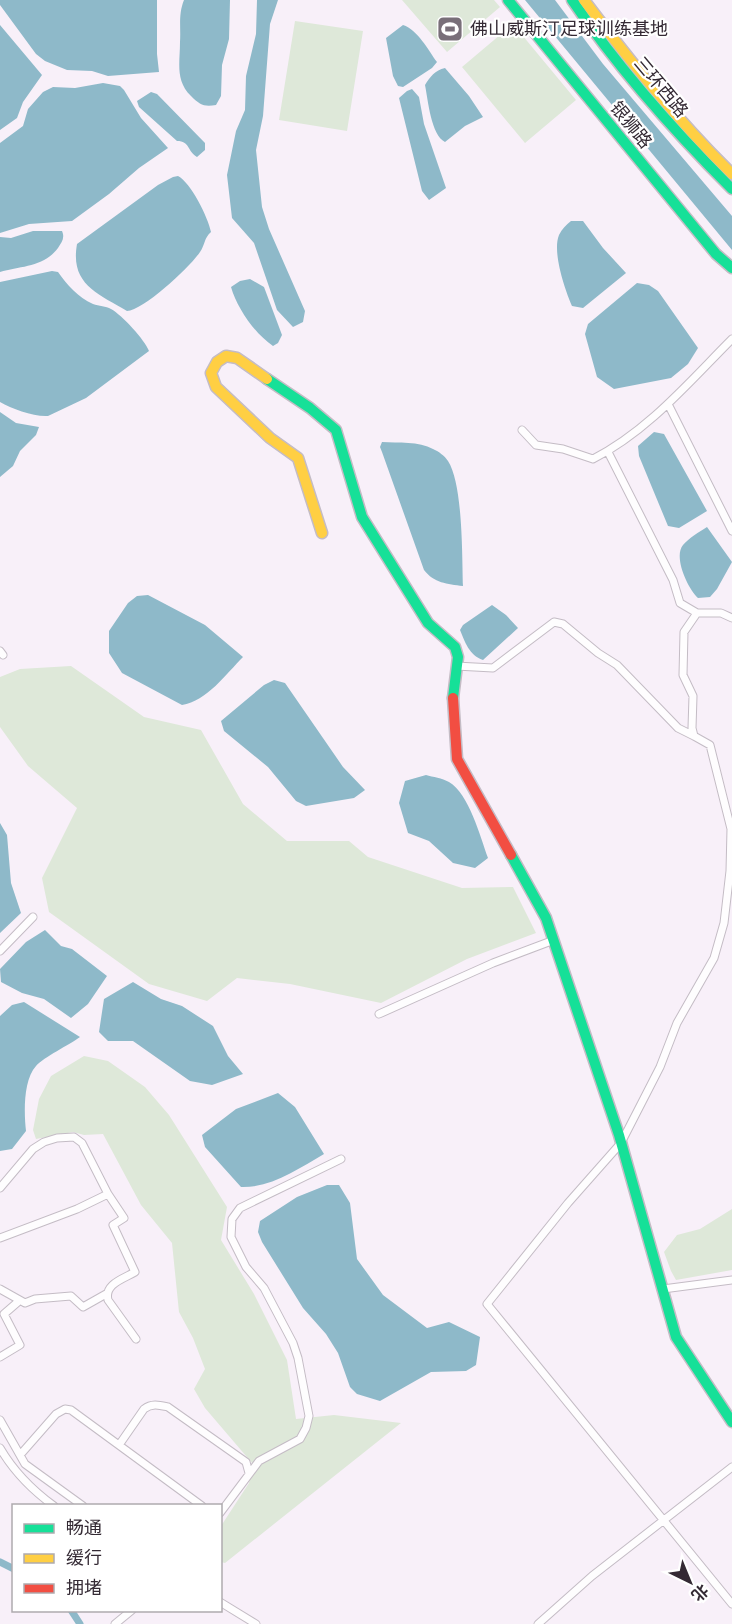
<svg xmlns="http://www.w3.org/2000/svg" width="732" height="1624" font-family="Jost,'Noto Sans SC',sans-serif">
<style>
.green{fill:#dee8d9}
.water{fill:#8eb9c9}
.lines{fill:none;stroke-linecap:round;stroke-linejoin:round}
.canal{stroke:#8eb9c9;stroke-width:7}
.street-casing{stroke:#c4bcc5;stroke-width:9}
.fast-casing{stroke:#c4bcc5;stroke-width:13}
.slow-casing{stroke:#c4bcc5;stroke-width:13}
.jam-casing{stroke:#c4bcc5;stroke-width:13}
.street{stroke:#fefdfe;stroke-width:7}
.fast{stroke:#16e098;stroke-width:10}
.slow{stroke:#ffcf43;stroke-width:10}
.jam{stroke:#f24e42;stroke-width:10}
.labels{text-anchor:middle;stroke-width:4.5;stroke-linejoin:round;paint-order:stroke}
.poi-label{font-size:18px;fill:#342a34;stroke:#fff;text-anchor:start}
.street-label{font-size:18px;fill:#342a34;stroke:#fff}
</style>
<rect width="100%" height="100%" fill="#f8f0f9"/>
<!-- green -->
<path class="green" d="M402,0H494L500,7L447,52Z
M295,21L363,31L347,131L279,120Z
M513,24L576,100L525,143L462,67Z
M71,666L144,717L201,730L243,804L287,841H349L368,857L462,888L513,887L536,933L467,959L381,1003L290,984L237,978L207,1001L149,984L49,912L42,878L77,808L28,766L0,727V677L20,669Z
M84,1056L108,1061L145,1087L169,1115L227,1207L221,1240L254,1294L287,1360L296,1419L334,1415L401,1423L225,1563L221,1562V1526L249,1483L252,1463L205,1408L194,1389L205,1369L193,1338L179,1312L172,1243L141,1205L103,1134L84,1135L73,1132L36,1139L33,1130L39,1099L51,1076Z
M732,1209V1270L676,1280L671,1271L664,1252L677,1235L700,1229Z"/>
<!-- water -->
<path class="water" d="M0,0H157V54L159,72L108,76L92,71L67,70L45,61L36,54L0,5Z
M184,0H230L229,39L222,65L221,96L216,105C204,107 200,105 191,96C175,80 180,63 180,42C181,27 178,15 184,0Z
M257,0H278L270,24L263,116L256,150L262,207L269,229L305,311L303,322L293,327L277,310L254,243L232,218L227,175L236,131L245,110L246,76L256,34Z
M525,0H555L603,64L732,216V250Z
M0,25L42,75L23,102L17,118L0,130Z
M403,25C418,30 428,50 437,62L432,68L403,87L398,86L393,76L386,38Z
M445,68L469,96L483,117L465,126L445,142C431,135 428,100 425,85C430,77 435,70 445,68Z
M103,83L120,86L124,90L141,118L168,148L139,168L109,194L72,221L29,224L0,233V143L23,126L28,109L43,92L53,87L75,88Z
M412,89L419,97L424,124L446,188L429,200L422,191L399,98L407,91Z
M151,92L157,94L205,143V150L197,157C187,151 190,141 177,141L139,107L137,101Z
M178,176C191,183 208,217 211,232C204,238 205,245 200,252C190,267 144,310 127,311C97,293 70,284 77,244L158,185L173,177Z
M571,221H583L603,248L626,273L583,308L572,306C565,290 552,252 559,235C562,229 566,225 571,221Z
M33,231H62C65,238 62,242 58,248C44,267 21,266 0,272V237L11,238Z
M52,271L58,272C67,285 78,297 93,304C99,306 106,306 111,309C122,315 145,340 149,351L86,398L48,416C34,417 12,409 0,402V282Z
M250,279L264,287L282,335L278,343L273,346C255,334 237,308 231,287L240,281Z
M637,283L649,285L658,291L698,348L688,364L671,378L614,389L597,377L585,334L588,324Z
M0,412L16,423L39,427L36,435L20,451L13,466L0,477Z
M654,432L664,434L707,511L679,528L668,526L639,456L638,446Z
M382,442C398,443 419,441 433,449C438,451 445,456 448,461C463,484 462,556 463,586C447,584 434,583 424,570L382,452L380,447Z
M707,527L732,562L717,589L710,597L698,598C688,589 673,557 683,545C689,538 699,532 707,527Z
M148,595L205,625L243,657C226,674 207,701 182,705L122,673L109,653V631L128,603L137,596Z
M492,605L506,615L518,628L483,660C469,655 465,642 460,630L463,625Z
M274,680L285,683L343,767L365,790L354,798L306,806L296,801L268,767L224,731L221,721L264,685Z
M426,775C433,777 442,778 449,782C469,794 480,836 488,858L475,868L453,863L429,841L408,833L399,803L405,781Z
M0,823L7,835L11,883L21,913L0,933Z
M45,930L61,946L72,949L107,976L88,1004L71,1018L44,999L22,993L1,982L0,969L26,942Z
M133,982L161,999L182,1006L213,1026L228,1056L243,1074L212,1085L190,1081L133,1041H108L99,1032L104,999Z
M24,1002L80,1037C69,1045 44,1057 36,1066C23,1080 24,1114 26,1131L12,1149L0,1151V1016L12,1005Z
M278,1093L295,1107L324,1154C298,1169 271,1188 241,1187L205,1147L202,1135L236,1109Z
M327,1185H339L350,1203L357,1259L383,1295L427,1328L449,1322L480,1337L476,1365L466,1371L431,1372L380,1401L357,1394L350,1387L338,1353L326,1334L303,1308L262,1242L258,1232L260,1221L297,1197Z"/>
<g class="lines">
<!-- canal -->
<path class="canal" d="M0,1562L14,1569
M71,1610L80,1624"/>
<defs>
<path id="street" d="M668,404L732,531
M522,430L536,445L563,449L593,459C648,431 689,382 732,339
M608,452L673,580L680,603L697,613H721L732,618
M697,613L684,632L683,675L693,696L692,728L694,736L710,745L731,829L730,871L724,923L714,958L677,1023L660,1067L621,1143L568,1203L487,1304L732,1604
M0,651L3,655
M456,666L493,668L554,622L563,624L598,653L617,665L678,728L694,736
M0,951L33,917
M379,1014L493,963L554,940
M0,1188L33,1149L44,1142L57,1138L74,1137L82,1143L108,1194L124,1218L113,1225L135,1272C123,1279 104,1284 108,1300L136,1339
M0,1238L77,1209L108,1194
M0,1289L25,1303L35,1299L71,1296L83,1307L106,1294
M663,1289L732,1280
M0,1357L20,1345L4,1314L19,1301
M0,1420L25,1464L83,1506
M119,1445L144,1409C152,1403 159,1405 168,1407L246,1462L249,1473
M0,1448C14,1472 32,1490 54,1506
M20,1455L56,1414L65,1409L71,1410L202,1506
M220,1513L259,1461L300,1439L306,1428L309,1416L298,1358L293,1343L264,1288L246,1267L231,1237L232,1219L240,1208L341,1159
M220,1602L256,1624
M115,1624L132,1610
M538,1624L592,1576L732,1467"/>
<path id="fast" d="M508,0L716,254L732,268
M572,0C618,68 674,131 732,189
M267,379L310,408L336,430L362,517L428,623L455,647L458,657L453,698
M511,855L546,918L619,1135L676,1337L732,1422"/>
<path id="slow" d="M584,0C630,61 677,120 732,174
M267,379L237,358L226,356L217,362L211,373L216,387L270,438L298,458L322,533"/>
<path id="jam" d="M453,698L457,759L511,855"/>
</defs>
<!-- street casing -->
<use href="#street" class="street-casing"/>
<!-- fast casing -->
<use href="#fast" class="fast-casing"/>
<!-- slow casing -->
<use href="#slow" class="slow-casing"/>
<!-- jam casing -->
<use href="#jam" class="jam-casing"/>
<!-- street -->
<use href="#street" class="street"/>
<!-- fast -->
<use href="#fast" class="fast"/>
<!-- slow -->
<use href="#slow" class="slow"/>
<!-- jam -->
<use href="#jam" class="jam"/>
</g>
<!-- icons -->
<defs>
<symbol id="stadium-square" viewBox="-11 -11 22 22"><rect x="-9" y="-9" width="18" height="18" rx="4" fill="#796f79" stroke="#fff"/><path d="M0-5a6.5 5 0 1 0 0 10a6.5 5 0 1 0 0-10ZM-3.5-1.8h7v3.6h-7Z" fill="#fff"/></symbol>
</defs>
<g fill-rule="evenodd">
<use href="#stadium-square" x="435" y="14" width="30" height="30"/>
</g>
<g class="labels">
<!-- poi labels -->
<g class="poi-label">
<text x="470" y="35">佛山威斯汀足球训练基地</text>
</g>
<!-- street labels -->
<g class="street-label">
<text transform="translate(661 87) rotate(50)" y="6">三环西路</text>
<text transform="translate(631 125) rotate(51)" y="6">银狮路</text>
</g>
</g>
<!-- legend -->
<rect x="12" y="1504" width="210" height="108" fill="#ffffff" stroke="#aeaaae" stroke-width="1.5"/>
<rect x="24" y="1524" width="30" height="9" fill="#16e098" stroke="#aeaaae" stroke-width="1.5"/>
<text x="66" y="1534" font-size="18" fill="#342a34">畅通</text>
<rect x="24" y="1554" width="30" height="9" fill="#ffcf43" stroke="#aeaaae" stroke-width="1.5"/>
<text x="66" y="1564" font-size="18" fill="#342a34">缓行</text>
<rect x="24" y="1584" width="30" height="9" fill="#f24e42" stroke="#aeaaae" stroke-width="1.5"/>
<text x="66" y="1594" font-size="18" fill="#342a34">拥堵</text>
<!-- north arrow -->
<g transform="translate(690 1582) rotate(137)" stroke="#ffffff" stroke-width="4.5" paint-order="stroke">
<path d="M0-4.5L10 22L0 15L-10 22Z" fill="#342a34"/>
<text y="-9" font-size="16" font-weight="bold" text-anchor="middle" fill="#342a34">北</text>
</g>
</svg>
